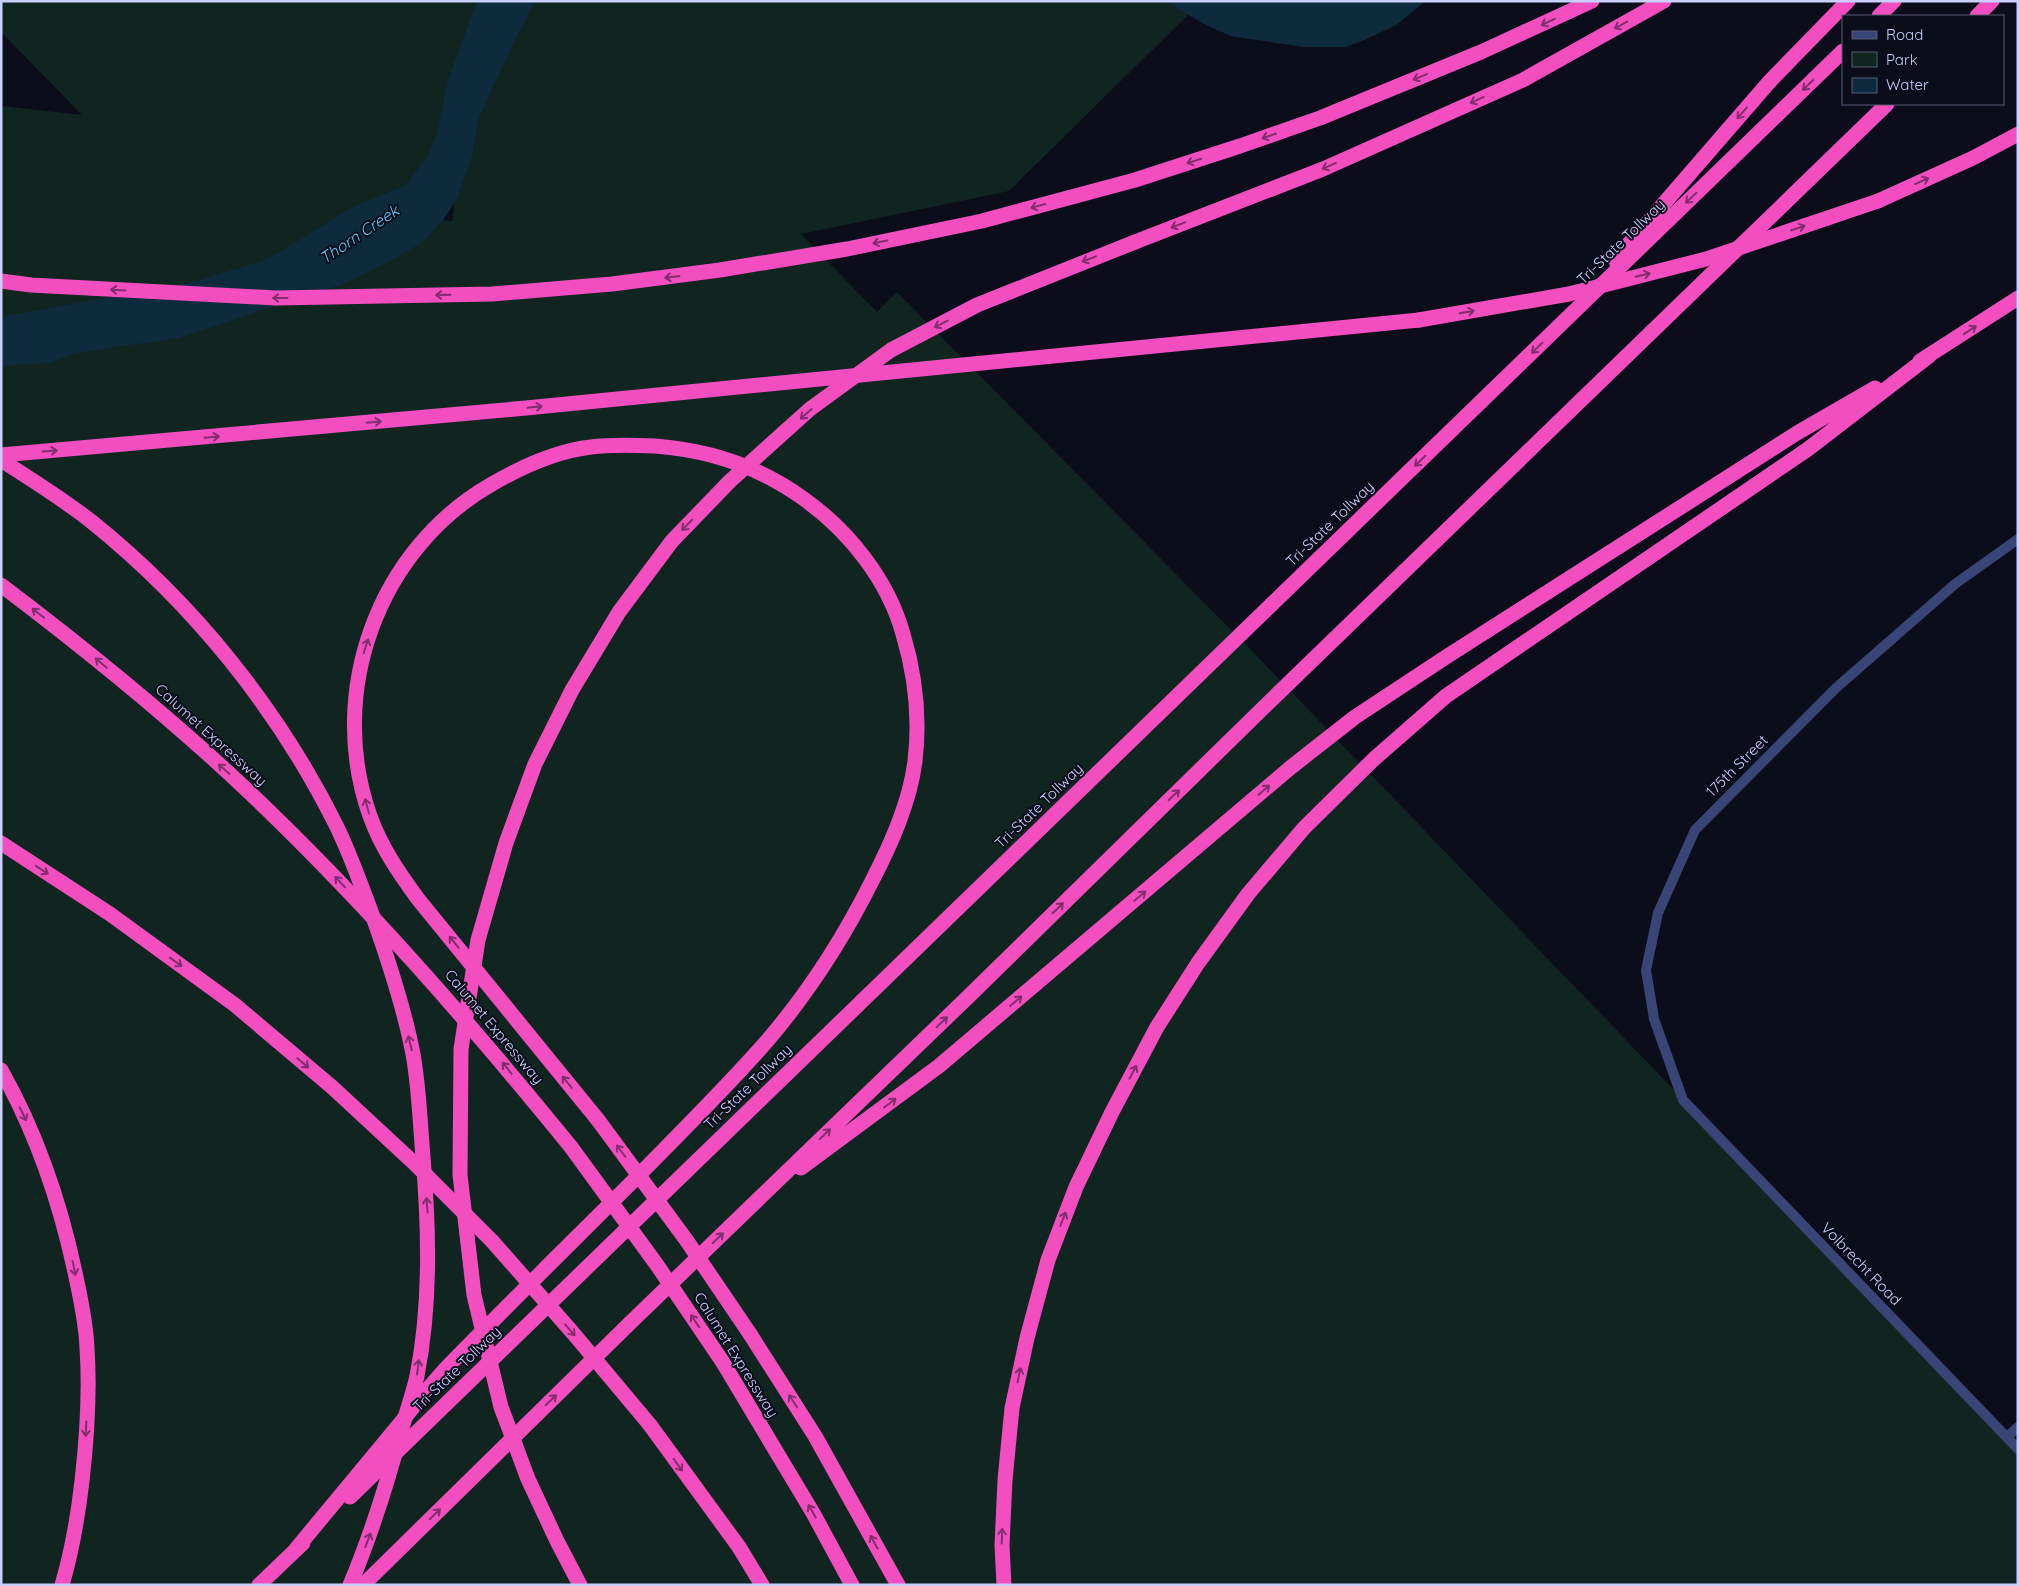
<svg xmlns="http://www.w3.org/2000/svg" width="2019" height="1586" font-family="Quicksand,sans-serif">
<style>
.green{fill:#102520}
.water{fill:#0e2b3d}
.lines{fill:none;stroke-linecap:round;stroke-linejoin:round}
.minor{stroke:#3a4577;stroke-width:10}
.motorway{stroke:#f34ec0;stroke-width:15}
.motorway-bridge{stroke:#f34ec0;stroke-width:15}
.oneway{stroke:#802e6e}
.labels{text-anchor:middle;stroke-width:4;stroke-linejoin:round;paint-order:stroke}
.street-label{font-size:15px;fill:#cacffb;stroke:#0c0d1b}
.water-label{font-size:16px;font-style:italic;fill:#5fcff4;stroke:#0c0d1b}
</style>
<rect width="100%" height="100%" fill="#0c0d1b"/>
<!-- green -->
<path class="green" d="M1,1H508L414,191L365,213L452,221L469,108L518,1H1186L1197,6L1009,191L801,234L877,312L897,292L1253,652L2018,1448V1585H1V106L82,115L1,32Z"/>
<!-- water -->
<path class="water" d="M477,1H535L511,48L478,120L473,153L456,201L442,221L421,243L389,262L343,284L179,338L75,353L50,363L12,365L1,368V317L197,281L246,266L272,257L353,207L406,185L428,155L437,134L448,80Z
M1165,1H1426L1396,25L1367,39L1346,47H1303L1231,36L1206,25Z"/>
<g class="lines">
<!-- minor -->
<path class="minor" d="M2018,539L1955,584L1836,688L1695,830L1658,913L1646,970L1654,1019L1683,1100L2018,1449
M2007,1437L2018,1427"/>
<!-- motorway -->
<path class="motorway" d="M1879,16L1894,1
M1977,16L1992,1
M1878,201L1973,158L2018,134
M1135,242L1323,169L1523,80L1664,1
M1615,260L1770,81L1848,1
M1,281L31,285L276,298L492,294L612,284L720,270L847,249L982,221L1135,180L1240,146L1320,118L1481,52L1592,1
M1920,361L2018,298
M1,455L526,408L1419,320
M1,585C87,650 171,718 249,792C365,902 470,1023 571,1147
M1,843L110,914L235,1005L332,1087L414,1163L492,1241
M1,1070C37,1134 61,1205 76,1277C81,1300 86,1324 87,1348C90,1392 87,1437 82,1481C78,1516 72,1551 62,1585
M801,1168L939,1066L1290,768L1355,717L1446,657L1797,433L1875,388
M750,1334L815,1436L898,1585
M722,1361L813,1513L852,1585
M650,1425L739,1547L762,1585
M350,1497L1843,51
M296,1549C330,1508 364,1467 398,1426C416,1404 433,1381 453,1361C513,1300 574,1240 634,1180C679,1134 725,1089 767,1041C808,993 844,937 872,881C891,844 910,802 915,761C920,719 915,674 903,634C888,580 849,531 804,499C760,467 709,450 655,446C634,445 613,444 591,447C556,451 523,466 492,484C378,549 326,692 370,816C381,847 399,873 418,899L598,1120
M259,1585L303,1543
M363,1585L630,1323L968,997L1261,710L1887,104
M1004,1585L1002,1545L1005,1480L1012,1408L1027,1338L1048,1260L1076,1187L1112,1112L1157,1027L1198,963L1248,894L1304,828L1374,759L1446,696L1808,449L1929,356"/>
<!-- motorway-bridge -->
<path class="motorway-bridge" d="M1419,320L1569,294L1706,259L1878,201
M1,460C32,480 63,499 92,522C194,604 279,710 337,827C351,856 362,887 373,917C389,962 404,1007 413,1054C419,1087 420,1122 423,1157C429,1229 431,1304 417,1376C413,1394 406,1413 401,1432C387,1484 371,1535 350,1585
M598,1120L687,1241L750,1334
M571,1147L657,1265L722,1361
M492,1241L573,1333L650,1425
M580,1585L557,1541L528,1479L501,1407L474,1295L460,1175L461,1049L478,940L506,843L535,764L572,690L619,612L672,541L730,481L810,409L891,350L977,305L1135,242"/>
</g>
<!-- one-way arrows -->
<defs><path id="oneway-shaft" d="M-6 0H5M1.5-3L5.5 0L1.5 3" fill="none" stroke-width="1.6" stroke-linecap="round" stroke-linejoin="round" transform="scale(1.25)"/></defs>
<g class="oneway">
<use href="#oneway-shaft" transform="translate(1548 22) rotate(155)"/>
<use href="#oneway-shaft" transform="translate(1621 25) rotate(151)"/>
<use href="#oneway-shaft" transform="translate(1420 77) rotate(158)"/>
<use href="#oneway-shaft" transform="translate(1808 85) rotate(136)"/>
<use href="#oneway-shaft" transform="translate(1477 100) rotate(156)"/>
<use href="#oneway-shaft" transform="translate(1742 113) rotate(131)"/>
<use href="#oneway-shaft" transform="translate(1269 136) rotate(161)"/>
<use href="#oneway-shaft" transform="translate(1194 161) rotate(162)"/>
<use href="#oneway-shaft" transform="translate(1329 166) rotate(156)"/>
<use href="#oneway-shaft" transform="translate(1922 181) rotate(-24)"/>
<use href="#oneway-shaft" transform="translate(1691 198) rotate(136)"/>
<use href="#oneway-shaft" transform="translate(1038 206) rotate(165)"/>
<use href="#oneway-shaft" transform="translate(1178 225) rotate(159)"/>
<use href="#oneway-shaft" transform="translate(1798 228) rotate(-19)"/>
<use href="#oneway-shaft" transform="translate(880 242) rotate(168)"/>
<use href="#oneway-shaft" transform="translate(1089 259) rotate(159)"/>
<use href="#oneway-shaft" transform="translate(1643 275) rotate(-14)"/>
<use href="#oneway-shaft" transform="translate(672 277) rotate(173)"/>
<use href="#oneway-shaft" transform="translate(118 290) rotate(-177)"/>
<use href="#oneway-shaft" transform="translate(443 295) rotate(179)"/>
<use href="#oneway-shaft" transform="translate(280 298) rotate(180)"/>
<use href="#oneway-shaft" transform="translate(1467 312) rotate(-10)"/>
<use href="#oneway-shaft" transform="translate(941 324) rotate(153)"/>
<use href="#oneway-shaft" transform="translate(1970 330) rotate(-33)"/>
<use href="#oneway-shaft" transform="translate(1537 348) rotate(136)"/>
<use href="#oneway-shaft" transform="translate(535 407) rotate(-6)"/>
<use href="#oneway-shaft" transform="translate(806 414) rotate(139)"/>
<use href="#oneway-shaft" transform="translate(374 422) rotate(-5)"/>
<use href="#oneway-shaft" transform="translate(212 437) rotate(-5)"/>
<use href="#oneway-shaft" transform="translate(50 451) rotate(-4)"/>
<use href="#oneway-shaft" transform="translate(1420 461) rotate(136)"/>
<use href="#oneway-shaft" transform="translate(687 525) rotate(134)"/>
<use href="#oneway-shaft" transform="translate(38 613) rotate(-143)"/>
<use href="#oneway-shaft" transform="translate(366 646) rotate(-72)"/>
<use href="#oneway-shaft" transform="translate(101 663) rotate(-140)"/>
<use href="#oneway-shaft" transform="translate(224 769) rotate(-139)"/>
<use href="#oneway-shaft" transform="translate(1264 790) rotate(-41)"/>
<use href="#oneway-shaft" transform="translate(1174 795) rotate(-44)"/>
<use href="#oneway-shaft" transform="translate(367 806) rotate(-105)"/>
<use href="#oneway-shaft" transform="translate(42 870) rotate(33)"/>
<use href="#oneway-shaft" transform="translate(340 882) rotate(-134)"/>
<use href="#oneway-shaft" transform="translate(1140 896) rotate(-40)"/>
<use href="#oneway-shaft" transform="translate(1058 908) rotate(-44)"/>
<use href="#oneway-shaft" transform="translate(454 942) rotate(-129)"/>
<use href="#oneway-shaft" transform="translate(176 962) rotate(36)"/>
<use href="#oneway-shaft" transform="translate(1016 1001) rotate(-40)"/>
<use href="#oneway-shaft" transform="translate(942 1022) rotate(-44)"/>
<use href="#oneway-shaft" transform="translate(410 1043) rotate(-104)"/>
<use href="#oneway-shaft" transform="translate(303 1063) rotate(40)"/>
<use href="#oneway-shaft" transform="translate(507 1068) rotate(-129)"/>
<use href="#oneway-shaft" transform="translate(1133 1072) rotate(-62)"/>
<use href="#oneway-shaft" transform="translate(567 1082) rotate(-129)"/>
<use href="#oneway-shaft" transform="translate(890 1103) rotate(-37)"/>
<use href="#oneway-shaft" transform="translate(23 1114) rotate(64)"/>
<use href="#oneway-shaft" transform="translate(825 1134) rotate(-44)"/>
<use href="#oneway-shaft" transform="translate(621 1151) rotate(-127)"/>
<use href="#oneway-shaft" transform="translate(427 1205) rotate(-94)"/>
<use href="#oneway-shaft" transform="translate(1063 1219) rotate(-69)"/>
<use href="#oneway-shaft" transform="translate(718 1238) rotate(-44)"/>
<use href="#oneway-shaft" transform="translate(74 1268) rotate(78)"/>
<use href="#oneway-shaft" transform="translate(695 1321) rotate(-124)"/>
<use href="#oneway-shaft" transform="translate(570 1330) rotate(49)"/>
<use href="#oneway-shaft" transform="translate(418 1367) rotate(-83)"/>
<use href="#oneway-shaft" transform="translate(1019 1375) rotate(-78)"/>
<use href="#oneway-shaft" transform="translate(551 1400) rotate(-44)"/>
<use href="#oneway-shaft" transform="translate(793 1401) rotate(-123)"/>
<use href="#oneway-shaft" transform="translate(86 1429) rotate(93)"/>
<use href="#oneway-shaft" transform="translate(678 1465) rotate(54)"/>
<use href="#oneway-shaft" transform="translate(812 1511) rotate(-120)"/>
<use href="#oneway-shaft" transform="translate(435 1514) rotate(-44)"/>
<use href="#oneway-shaft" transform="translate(1002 1536) rotate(-88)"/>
<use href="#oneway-shaft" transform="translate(368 1540) rotate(-69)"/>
<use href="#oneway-shaft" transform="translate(874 1542) rotate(-119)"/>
</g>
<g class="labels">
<!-- street labels -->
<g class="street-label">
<text transform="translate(1621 242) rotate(-44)" y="5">Tri-State Tollway</text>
<text transform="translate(1330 524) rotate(-44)" y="5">Tri-State Tollway</text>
<text transform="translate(211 735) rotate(42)" y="5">Calumet Expressway</text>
<text transform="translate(1737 766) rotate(-45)" y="5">175th Street</text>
<text transform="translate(1039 806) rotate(-44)" y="5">Tri-State Tollway</text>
<text transform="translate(494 1027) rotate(50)" y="5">Calumet Expressway</text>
<text transform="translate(748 1087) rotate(-44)" y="5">Tri-State Tollway</text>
<text transform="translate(1861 1264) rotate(46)" y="5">Volbrecht Road</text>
<text transform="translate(736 1355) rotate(58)" y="5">Calumet Expressway</text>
<text transform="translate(457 1369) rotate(-44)" y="5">Tri-State Tollway</text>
</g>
<!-- water labels -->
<g class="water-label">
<text transform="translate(359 234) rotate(-34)" y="6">Thorn Creek</text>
</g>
</g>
<!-- border -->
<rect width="2019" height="1586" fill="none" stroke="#cacffb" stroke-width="5"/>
<!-- legend -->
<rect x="1842" y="15" width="162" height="90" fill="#0c0d1b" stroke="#585b75"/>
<rect x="1852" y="31" width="25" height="8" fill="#3a4577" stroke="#585b75"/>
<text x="1886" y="40" font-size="15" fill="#cacffb">Road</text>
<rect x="1852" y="52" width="25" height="15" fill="#102520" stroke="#585b75"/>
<text x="1886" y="65" font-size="15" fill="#cacffb">Park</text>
<rect x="1852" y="78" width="25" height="15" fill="#0e2b3d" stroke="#585b75"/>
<text x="1886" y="90" font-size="15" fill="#cacffb">Water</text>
</svg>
